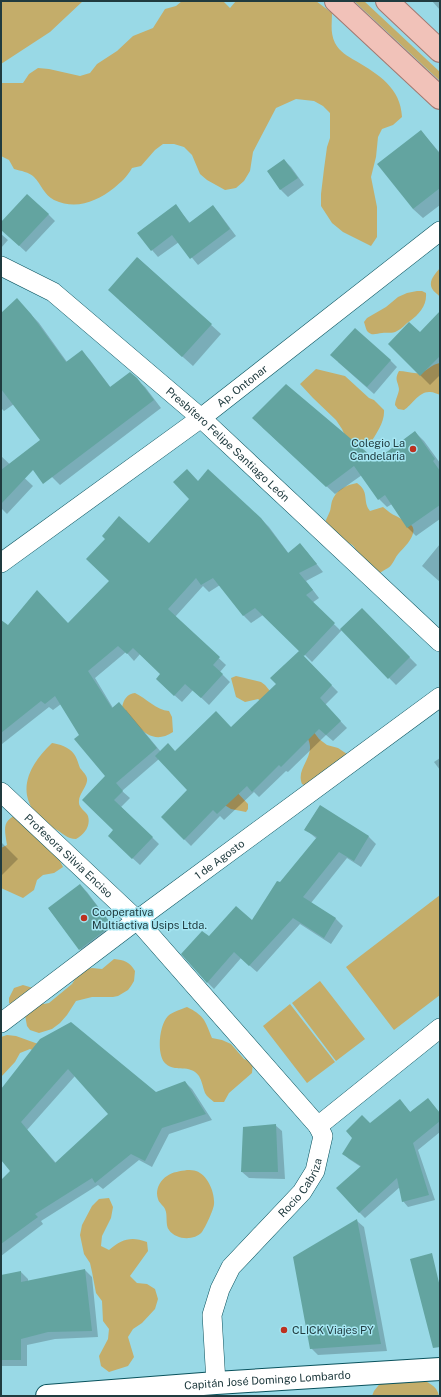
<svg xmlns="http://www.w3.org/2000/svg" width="441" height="1397" font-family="'Public Sans',sans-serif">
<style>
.green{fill:#c4ad6a}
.shadow{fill:#0003;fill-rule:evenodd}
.building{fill:#63a4a0;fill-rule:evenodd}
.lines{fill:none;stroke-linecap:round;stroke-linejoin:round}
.street-casing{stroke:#09525d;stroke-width:20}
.secondary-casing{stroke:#09525d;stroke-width:24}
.primary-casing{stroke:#a17870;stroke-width:24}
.street{stroke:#fff;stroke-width:19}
.secondary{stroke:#fff;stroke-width:22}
.primary{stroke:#f1c2b9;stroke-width:22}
.poi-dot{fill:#bd311f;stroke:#a6e7f3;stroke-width:1.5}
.labels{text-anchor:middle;stroke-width:3;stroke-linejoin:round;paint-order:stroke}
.street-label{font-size:11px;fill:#203b3f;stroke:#a6e7f3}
.poi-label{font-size:11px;fill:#203b3f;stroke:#a6e7f3;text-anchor:start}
</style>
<rect width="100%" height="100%" fill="#99d9e6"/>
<!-- green -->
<path class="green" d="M1,1H83L50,32L1,64Z
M182,1H223L230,8L236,1H316L332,13C332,23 330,33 335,43C340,52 347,56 356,61C378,74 401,88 402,117L393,125L382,129L378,137L376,157L371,177L377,207V237L371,246L343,232L332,223L321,206V194L324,169L327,147L330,138V113L323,106L314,101L296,99L276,108L253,152L250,171L244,181L236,188L225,190L207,180L200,174L192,155L184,147L174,144H163L155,150L141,166L132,168C127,177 121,182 114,188C96,202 76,210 54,200C44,195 41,184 34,177C29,172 21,171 14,169L9,160L1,156V83H23L29,74L38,68L49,69L80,76L90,73L97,64L117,51L133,36L153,28L165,9L176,6Z
M354,1H364L440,72V81Z
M440,268V297C438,294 434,292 433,290C427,282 435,274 440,268Z
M417,291H422L426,293C427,306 419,314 410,321C405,324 402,329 397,331C392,334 387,332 382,333C377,333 372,337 367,331C366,329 365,325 364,322L367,318L386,307L398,297L407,293Z
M440,363V395C437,394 434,392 430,392C419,391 412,405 404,410L398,409L395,405C395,400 399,393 399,389C398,381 394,380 399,371C405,371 413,374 419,373C426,372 432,364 440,363Z
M316,369L345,376L369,398L374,400L384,410C385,422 376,434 370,444L359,447L346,438L342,429L336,420L313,398L300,384Z
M357,483C370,492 362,501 370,511L383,507C387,510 391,514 396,516C401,519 408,521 412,526C418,534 404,548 399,553C395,557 393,565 388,568C385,570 382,571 380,573L358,565C357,556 358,547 349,543L344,545L324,526C325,521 328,516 330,511C331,508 331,504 332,501C336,490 346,485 357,483Z
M236,676L261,682L265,685L275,697L313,731L319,739L327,745L338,748L347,754L306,786L302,784C295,767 318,756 307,737L258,699L245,702L236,697L231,678Z
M135,693C146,698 156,710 169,711L172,717L173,732C149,748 136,723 122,707C124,699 127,694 135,693Z
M52,743C59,744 69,747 74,754C77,758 78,763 80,768C83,772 88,776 87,781C86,788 79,794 79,801C78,808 86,811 88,816C91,826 84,835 76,839C67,839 63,833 55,829C14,805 21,772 52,743Z
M231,786L248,804V809L246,812L231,809L223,804Z
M21,812L50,841L63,867L54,873L43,875L37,880L34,890L23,898L1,888V848L7,845C4,826 2,821 21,812Z
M440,895V995L394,1030L346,967Z
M114,959C124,960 130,962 135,971L134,981L131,986L128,990L118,996L113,997H92L76,1001L67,1015L60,1023L52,1029L39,1033L30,1030L27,1026L25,1015L9,1003V998L14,988L23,985L33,988L40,1001L44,1004L49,1003L72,984L81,970L92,968L102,969Z
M320,981L365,1039L336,1061L292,1003Z
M290,1004L335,1062L307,1083L263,1026Z
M187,1007C205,1016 205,1021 212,1038L222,1040L231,1044L244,1059L253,1062L252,1073L229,1093L224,1102H214C211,1099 207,1097 205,1093C203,1088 202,1081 199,1076C189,1063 176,1073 166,1064C156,1056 159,1025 168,1016C172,1012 182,1009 187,1007Z
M7,1035L16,1036L41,1045L39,1053L30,1049L20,1053L15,1062L1,1077V1037Z
M187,1170C190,1170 194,1170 196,1171C208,1175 215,1193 214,1204C214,1209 205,1228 202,1232C194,1241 176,1240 169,1230C165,1225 168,1215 165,1209C163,1205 159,1203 158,1199C155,1191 159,1181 167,1176C172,1172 181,1171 187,1170Z
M109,1198L113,1207L111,1218L102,1236L101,1246L109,1250C122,1239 131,1236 147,1242L148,1251L130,1276L137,1283L147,1284L155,1289L158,1299L155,1309L142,1323L133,1329L128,1337L134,1357L128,1366L109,1372L101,1366L99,1356L108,1339L109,1329L103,1321L102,1301L96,1293L92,1272L90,1263L84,1254L80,1235L82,1225L92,1206L99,1199Z
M418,1378C427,1382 437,1385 439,1396H372L374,1391L382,1381Z"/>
<!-- shadow -->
<path class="shadow" d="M432,1H440V10Z
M421,131L440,153V205L423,218L413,209Z
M284,160L291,167L304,185L288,197L281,190L268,171Z
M176,206L190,223L213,206L219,213L236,236L198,265L179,242L158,257L152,250Z
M48,214L55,221L26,252L1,229V223Z
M1,234L8,240L1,248Z
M138,258L221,334L193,366L119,300Z
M25,308L39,323L67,362L82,352L90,360L111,388L136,379L145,387L161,408L60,485L52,477L42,440L14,404L4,411L1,408V314Z
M440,324V375L430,385L389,344L420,334Z
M390,360L397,367L374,394L338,362Z
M262,427L376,461L415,432L424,441L440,463V519L416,536L408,528L392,504L387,507L379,499L362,475L335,494Z
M1,456L33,486L7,514L1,508Z
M198,482L261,519L269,527L289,554L300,545L307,552L323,572L306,581L319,598L312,603L340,630L362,609L417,665L396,685L342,630L312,662L304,654L302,655L338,692L325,705L347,728L333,741L326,735L288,772L286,771L259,797L254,792L224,820L220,816L191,846L162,817L189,790L159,759L122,791L130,798L121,807L159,844L140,865L116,843L106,776L61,704L53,710L49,707L2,744L1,743V626L68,624L149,544L190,499ZM220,585L244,616L251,623L263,615L300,651L277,684L231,728L175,752H161L126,710L113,708L95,678L126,652L134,661L140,654L161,674L164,686L182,702L193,690L209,705L230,682L220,672L226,665L175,617L203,586L209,592Z
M440,544V582L422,566Z
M440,758V770L434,762Z
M320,806L369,837L376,844L361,867L347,858L311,903L336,919L343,926L331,944L300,924L257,972L241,958L214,989L207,982L209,938L252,921L280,884L317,839L305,829Z
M1,842L18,859L1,876Z
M80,885L87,892L118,933L87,956L80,949L49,909Z
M71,1023L156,1093L185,1082L192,1089L212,1120L169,1134L152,1167L139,1160L103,1189L98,1185L41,1221L43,1224L1,1256V1181L31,1150L1,1158V1090ZM75,1076L110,1114L56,1163L27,1130Z
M405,1106L411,1113H440V1132L418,1150L435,1200L408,1207L403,1201L400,1187L365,1218L359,1212L361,1167L349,1159L343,1153L370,1124Z
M275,1125L282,1131L285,1179L249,1178L242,1172Z
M357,1221L364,1227L387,1351L318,1355L311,1348Z
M85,1270L92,1277L98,1337L55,1339L27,1345V1366H1V1276L21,1272L28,1279V1282Z"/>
<!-- building -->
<path class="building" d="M421,130L440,154V188L413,209L377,164Z
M284,159L298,178L280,190L267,171Z
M27,194L49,214L19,246L1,230V222Z
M176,204L189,223L213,205L230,229L190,259L172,235L151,251L137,233Z
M137,257L212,324L182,357L108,290Z
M17,298L31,314L66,362L82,350L110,387L130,372L137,378L154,400L43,484L33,470L1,504V470L40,440L1,389V313Z
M440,311V356L420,376L388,344L409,322L420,332Z
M355,328L391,360L367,387L330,355Z
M286,384L376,460L415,431L435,459L433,461L440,471V505L407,528L385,495L378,500L354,466L326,487L252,418Z
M187,469L198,481L208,469L261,518L288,553L300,543L317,564L299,573L313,590L306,595L335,623L304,656L255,608L243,616L213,578L201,585L196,578L168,609L220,657L213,665L223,674L201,698L185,684L174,696L156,679L160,674L133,648L127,654L118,646L88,671L112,708L119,702L157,748L116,783L123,791L114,800L153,837L132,859L108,836L113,830L82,800L105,776L74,739L79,735L55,696L45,704L41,701L1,733V620L8,625L37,590L68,623L109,581L86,559L105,539L102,536L119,516L149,543L189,499L173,482Z
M362,608L410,657L388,679L340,629Z
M299,651L332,685L320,698L341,721L326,735L319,729L281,767L279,765L252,792L247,786L217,814L213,810L184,840L161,817L187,790L155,756L168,743L175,751L216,711L231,727L276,684L270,678Z
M320,805L369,836L354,861L339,852L303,897L336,918L324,938L293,918L249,966L234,952L207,983L181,954L202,931L209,936L236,906L252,920L277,881L280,882L317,837L304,830Z
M80,884L112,925L79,950L48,908Z
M71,1022L156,1092L185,1081L206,1114L162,1128L145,1161L131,1154L95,1183L92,1178L35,1214L38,1217L1,1244V1180L10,1171L1,1160V1089L40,1039ZM68,1069L108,1114L55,1163L21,1122Z
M428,1098L440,1113V1121L413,1143L429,1195L402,1202L397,1178L359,1213L336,1188L361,1166L342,1154L352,1138L346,1131L362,1115L370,1123L400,1099L410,1112Z
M276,1124L278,1172H241L243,1127Z
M357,1219L381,1344L310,1349L293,1257Z
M432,1253L440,1287V1347L433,1348L410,1259Z
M85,1269L92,1331L48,1332L21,1339V1360H1V1275L21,1271V1282Z"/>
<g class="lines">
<defs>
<g id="street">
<path id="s1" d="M1,266L53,292L201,418L440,642"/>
<path id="s2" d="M1,563L201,418L440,231"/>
<path id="s3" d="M1,792L137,920L318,1126"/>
<path id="s4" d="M1,1023L137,920L440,697"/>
<path id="s5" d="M216,1383L212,1315L220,1289L231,1267L302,1192L315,1171L323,1136L318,1126L440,1028"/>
</g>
<g id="secondary">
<path id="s6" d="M47,1396L216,1383L440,1369"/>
</g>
<path id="primary" d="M336,1L440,98
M387,1L440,51"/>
</defs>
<!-- street casing -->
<use href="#street" class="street-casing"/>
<!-- secondary casing -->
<use href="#secondary" class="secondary-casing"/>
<!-- primary casing -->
<use href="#primary" class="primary-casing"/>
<!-- street -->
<use href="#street" class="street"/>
<!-- secondary -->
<use href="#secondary" class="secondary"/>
<!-- primary -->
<use href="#primary" class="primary"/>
</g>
<!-- markers -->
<g class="poi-dot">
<circle cx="413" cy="449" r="4"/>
<circle cx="84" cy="918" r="4"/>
<circle cx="284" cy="1330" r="4"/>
</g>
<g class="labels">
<!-- street labels -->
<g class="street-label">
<text dy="4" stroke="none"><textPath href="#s2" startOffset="299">Ap. Ontonar</textPath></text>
<text dy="4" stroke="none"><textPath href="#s1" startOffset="290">Presbítero Felipe Santiago León</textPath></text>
<text dy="4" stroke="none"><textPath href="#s3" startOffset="93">Profesora Silvia Enciso</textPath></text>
<text dy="4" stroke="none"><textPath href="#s4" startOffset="273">1 de Agosto</textPath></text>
<text dy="4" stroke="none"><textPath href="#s5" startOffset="226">Rocio Cabriza</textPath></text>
<text dy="4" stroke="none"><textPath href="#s6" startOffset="221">Capitán José Domingo Lombardo</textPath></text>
</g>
<!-- poi labels -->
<g class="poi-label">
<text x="405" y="447" text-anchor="end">Colegio La<tspan x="405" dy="13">Candelaria</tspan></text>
<text x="92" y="916">Cooperativa<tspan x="92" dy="13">Multiactiva Usips Ltda.</tspan></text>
<text x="292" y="1334">CLICK Viajes PY</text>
</g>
</g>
<!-- border -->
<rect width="441" height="1397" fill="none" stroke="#203b3f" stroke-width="4"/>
</svg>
